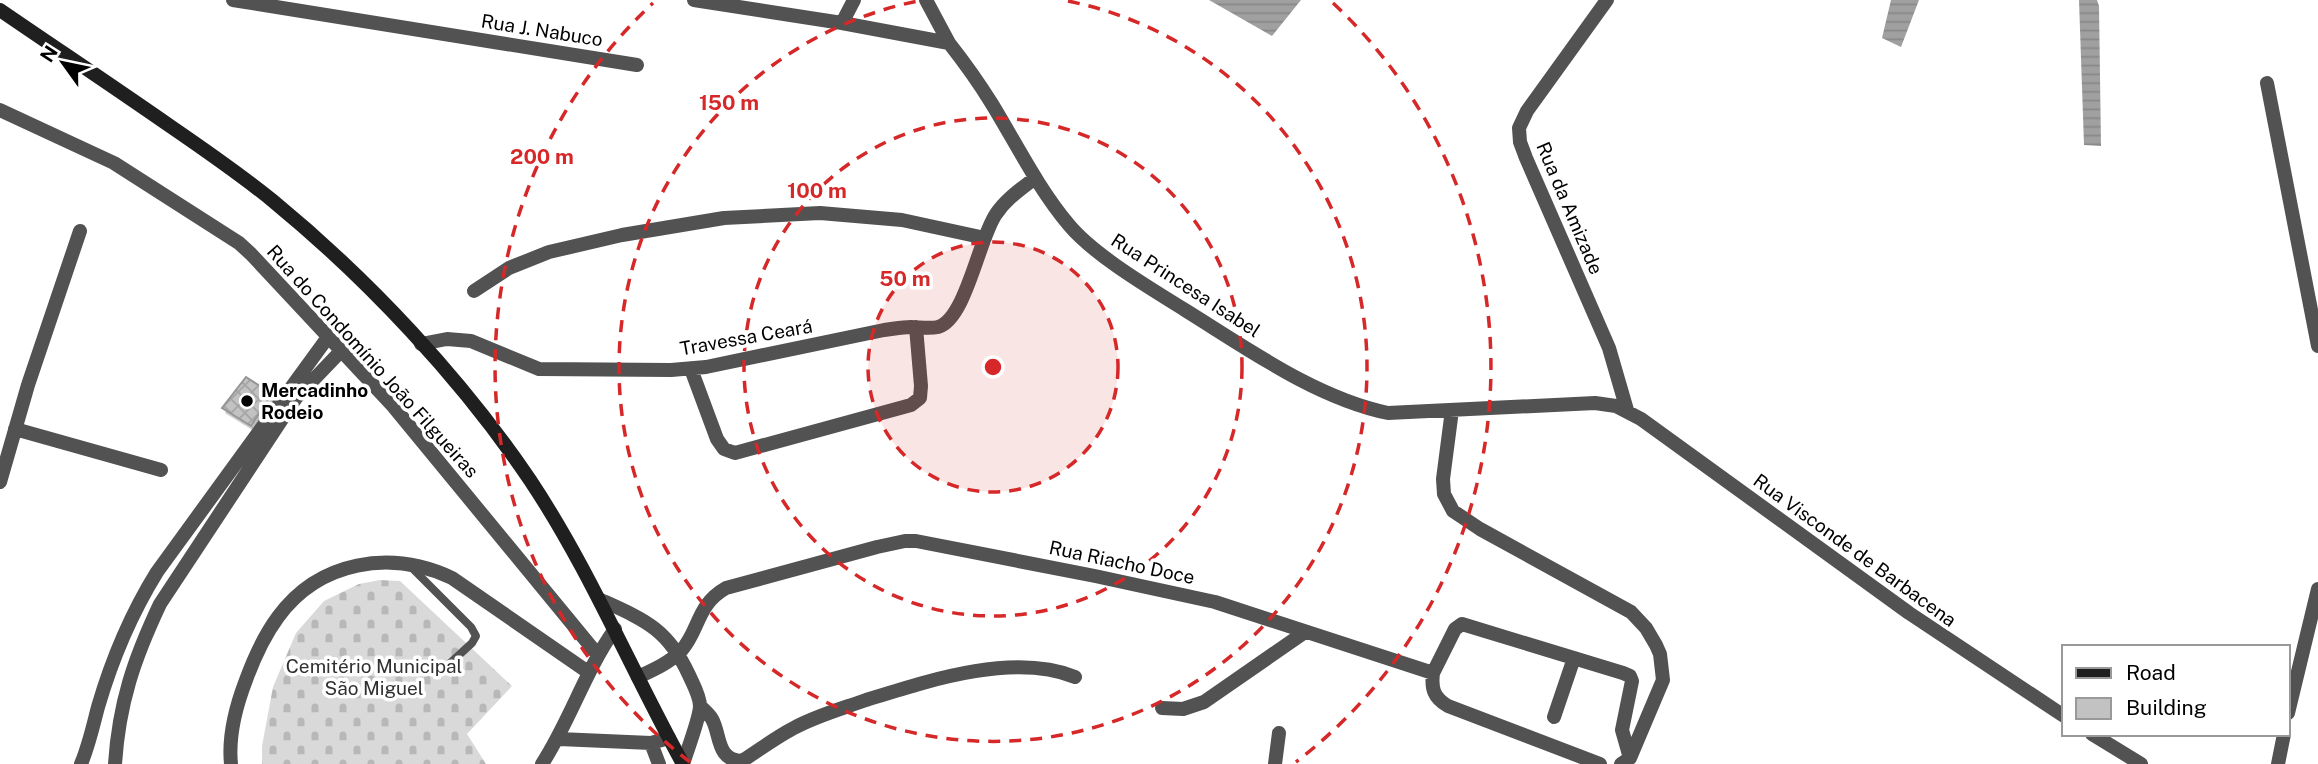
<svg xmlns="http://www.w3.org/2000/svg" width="2318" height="764" font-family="'Public Sans',sans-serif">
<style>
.cemetery{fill:url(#cemetery-stones)}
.water{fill:url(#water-rules)}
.building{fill:url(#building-cross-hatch);stroke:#969696;stroke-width:2;filter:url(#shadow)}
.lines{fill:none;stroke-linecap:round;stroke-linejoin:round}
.lane{stroke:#525252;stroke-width:8}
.street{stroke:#525252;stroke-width:14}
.secondary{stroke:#1f1f1f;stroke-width:14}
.ring{fill:none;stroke:#d62828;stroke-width:3.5;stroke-dasharray:12 9}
.poi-dot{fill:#000;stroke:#fff;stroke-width:2.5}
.labels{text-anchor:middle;stroke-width:7;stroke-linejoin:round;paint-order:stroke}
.street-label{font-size:19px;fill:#000;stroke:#fff}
.poi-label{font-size:19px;font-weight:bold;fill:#000;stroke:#fff;text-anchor:start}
.park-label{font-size:19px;fill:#303030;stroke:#fff}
.centre{fill:#d62828;stroke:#fff;stroke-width:3.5}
.ring-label{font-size:21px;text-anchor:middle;font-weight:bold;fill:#d62828;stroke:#fff;stroke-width:7;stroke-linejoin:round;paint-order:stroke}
</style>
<defs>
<pattern id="cemetery-stones" width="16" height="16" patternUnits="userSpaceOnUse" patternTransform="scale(1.75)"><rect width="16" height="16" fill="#d9d9d9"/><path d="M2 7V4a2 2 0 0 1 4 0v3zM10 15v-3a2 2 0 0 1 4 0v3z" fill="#b8b8b8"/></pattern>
<pattern id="water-rules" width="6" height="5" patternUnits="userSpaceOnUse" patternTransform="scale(1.75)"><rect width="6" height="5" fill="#a0a0a0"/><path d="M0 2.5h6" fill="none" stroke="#888"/></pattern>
<pattern id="building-cross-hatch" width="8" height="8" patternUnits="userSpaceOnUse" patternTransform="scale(1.75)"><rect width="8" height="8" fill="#c2c2c2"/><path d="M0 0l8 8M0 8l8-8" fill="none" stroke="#a5a5a5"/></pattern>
<filter id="shadow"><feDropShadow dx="4.5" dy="4.5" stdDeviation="0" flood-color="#0004"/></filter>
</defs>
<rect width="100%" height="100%" fill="#fff"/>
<!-- cemetery -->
<path class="cemetery" d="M380,580L400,581L512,686L467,734L486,764H262V746L273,687L296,633L324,601L359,584Z"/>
<!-- water -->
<path class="water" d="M1209,0H1301L1272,36Z
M1891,0H1919L1901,47L1882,38Z
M2079,0H2097L2099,6L2101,146L2084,145Z"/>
<!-- building -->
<path class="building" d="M246,377L272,394L251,426L222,408Z"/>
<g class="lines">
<!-- lane -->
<path class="lane" d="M411,567L471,627L476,636L472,643L447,666"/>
<!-- street -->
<path class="street" d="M233,0L637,65
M694,0L842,23L949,43C964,62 979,83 992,104C1017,145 1038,188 1069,225C1095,256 1150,288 1185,310C1248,349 1316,398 1388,413L1595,403L1616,406L1641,419L1909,613L2064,716
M926,0L949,43
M1607,0L1527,111L1519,128L1520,142L1526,158L1609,348L1627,410
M842,23L854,0
M2267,83L2318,346
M0,110L114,163L239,243L251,254L393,406L597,654
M474,291L509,268L549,252L622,235L724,218L820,213L902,220L985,238
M421,344L447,339L471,341L539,369L671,370L706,367L884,330C893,329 902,327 911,327C919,327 929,329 938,327C966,319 979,238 996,214C1006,199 1021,189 1035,178
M691,369L717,439L724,449L735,453L911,405L920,398L921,386L916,327
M1452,410L1443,479L1444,494L1453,511L1480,529L1631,612L1646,628L1656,645L1660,654L1663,680L1630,758L1621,764
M15,429L161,470
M0,482L28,385L80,231
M601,600C645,620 668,629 689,675C693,684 700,696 700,706C700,717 687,751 683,764
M1433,673L1455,629L1462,624L1623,673L1630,676L1632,681L1622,730L1630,758
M638,677C653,670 669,663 681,651C700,630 696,605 726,588L877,547L905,541H916L1095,576L1215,602L1433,673C1431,689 1434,698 1448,706L1600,764
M700,706C704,710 709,714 712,719C721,735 716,760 742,761C759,750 775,738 792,729C815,716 841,709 866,700C927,681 1013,652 1075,677
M1162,708L1183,709L1204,702L1305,632
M2288,713L2318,589
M1554,717L1574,658
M2092,734L2141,764
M559,739L651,743
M81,764C89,745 93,726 98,707C112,659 131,614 157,572L328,337
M115,764C119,703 134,659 160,604L296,398L341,351
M231,764C228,735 236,706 246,680C254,658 264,636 278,617C319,561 390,549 452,578L588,672
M542,764C570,721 585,671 615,629
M659,764L651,743L669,738
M1275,764L1279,733
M2278,764L2284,734"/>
<!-- secondary -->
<path class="secondary" d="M0,10C57,49 114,87 170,126C205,150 240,174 273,201C368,279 461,378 530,480C590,570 631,670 683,764"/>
</g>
<!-- distance rings -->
<circle cx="993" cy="367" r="125" fill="#d62828" fill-opacity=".12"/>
<g class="ring">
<circle cx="993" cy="367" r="125"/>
<circle cx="993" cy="367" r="249"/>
<path d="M1068 1A374 374 0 1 1 918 1"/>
<path d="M690 762A498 498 0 0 1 653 3M1333 3A498 498 0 0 1 1296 762"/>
</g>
<!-- markers -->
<circle class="poi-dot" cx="247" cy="401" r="7"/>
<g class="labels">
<!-- street labels -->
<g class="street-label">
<text transform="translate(542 30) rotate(9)" y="7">Rua J. Nabuco</text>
<text transform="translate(1570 208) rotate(67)" y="7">Rua da Amizade</text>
<text transform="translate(1186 285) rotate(33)" y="7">Rua Princesa Isabel</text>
<text transform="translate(746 337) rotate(-10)" y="7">Travessa Ceará</text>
<text transform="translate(373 361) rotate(48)" y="7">Rua do Condomínio João Filgueiras</text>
<text transform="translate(1855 550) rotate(36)" y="7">Rua Visconde de Barbacena</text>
<text transform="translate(1122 562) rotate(12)" y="7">Rua Riacho Doce</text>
</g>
<!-- poi labels -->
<g class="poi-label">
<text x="261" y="397">Mercadinho<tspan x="261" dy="22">Rodeio</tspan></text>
</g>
<!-- park labels -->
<g class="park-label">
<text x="374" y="673">Cemitério Municipal<tspan x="374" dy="22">São Miguel</tspan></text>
</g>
</g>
<circle cx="993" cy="367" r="10" class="centre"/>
<g class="ring-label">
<text x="729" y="110">150 m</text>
<text x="542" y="164">200 m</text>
<text x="817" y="198">100 m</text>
<text x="905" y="286">50 m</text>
</g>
<!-- legend -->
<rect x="2062" y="645" width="228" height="91" fill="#ffffff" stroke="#999999" stroke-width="2"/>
<rect x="2076" y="668" width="35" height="10" fill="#1f1f1f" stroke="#999999" stroke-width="2"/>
<text x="2126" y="680" font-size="21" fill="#000000">Road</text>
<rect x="2076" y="698" width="35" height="21" fill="#c2c2c2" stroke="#999999" stroke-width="2"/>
<text x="2126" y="715" font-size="21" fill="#000000">Building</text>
<!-- north arrow -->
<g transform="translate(63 63) rotate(303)" stroke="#ffffff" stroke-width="5" paint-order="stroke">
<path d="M0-5L12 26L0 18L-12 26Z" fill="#000000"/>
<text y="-10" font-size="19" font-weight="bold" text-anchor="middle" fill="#000000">N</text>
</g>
</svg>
